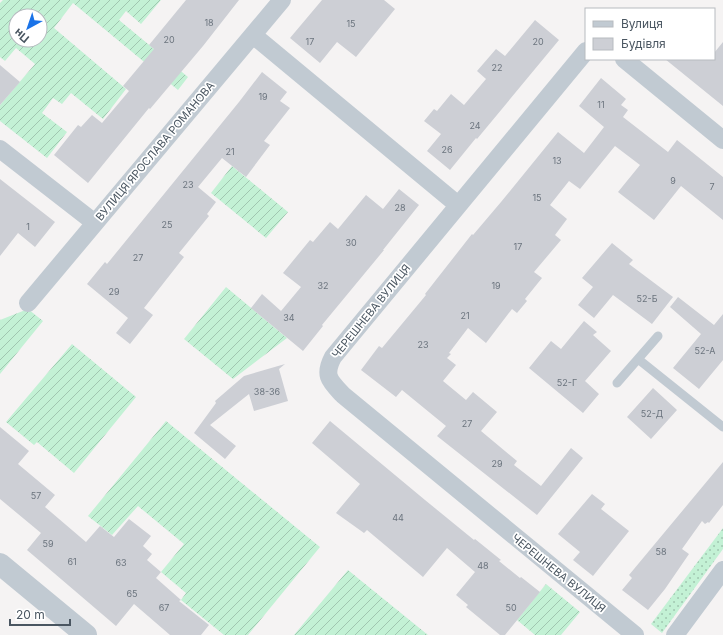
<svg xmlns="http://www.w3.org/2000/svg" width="723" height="635" font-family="Inter,sans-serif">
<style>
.grass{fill:url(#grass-dots)}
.garden{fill:url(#garden-furrows);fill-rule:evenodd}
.building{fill:#cdcfd5}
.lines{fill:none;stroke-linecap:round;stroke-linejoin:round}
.service{stroke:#c1cad2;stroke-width:9}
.minor{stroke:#c1cad2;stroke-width:18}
.tertiary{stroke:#c1cad2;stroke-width:22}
.labels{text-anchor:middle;stroke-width:3.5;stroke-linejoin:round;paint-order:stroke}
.number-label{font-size:9px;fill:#6b747e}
.street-label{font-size:11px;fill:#4a5661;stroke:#fff}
</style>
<defs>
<pattern id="grass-dots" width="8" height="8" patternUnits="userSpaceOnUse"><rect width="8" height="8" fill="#c3f1d5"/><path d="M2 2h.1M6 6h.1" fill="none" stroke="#a0c6b0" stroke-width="1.8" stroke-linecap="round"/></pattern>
<pattern id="garden-furrows" width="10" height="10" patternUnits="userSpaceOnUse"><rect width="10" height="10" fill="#c3f1d5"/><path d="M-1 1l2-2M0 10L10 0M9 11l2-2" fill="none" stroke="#a0c6b0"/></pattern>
</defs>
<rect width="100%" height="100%" fill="#f5f3f3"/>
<!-- grass -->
<path class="grass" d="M723,528V549L662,633L651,624Z"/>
<!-- garden -->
<path class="garden" d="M3,0H161L141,24L126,11L119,20L188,77L178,90L73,3L54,28L126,89L103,119L71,93L62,104L53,98L42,113L67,132L47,158L0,121V105L35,64L16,48L5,61L0,57V3ZM16,16H40V40H16Z
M232,166L288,212L266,238L211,193Z
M226,287L287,338L233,379L184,339Z
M28,309L43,321L0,374V320Z
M72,344L136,397L74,473L37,442L34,445L6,422Z
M166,421L320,547L248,635H224L181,600L186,593L161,572L184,544L138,506L112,535L88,516Z
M348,570L359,579L428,635H294Z
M546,584L580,612L561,635H535L517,620Z"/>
<!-- building -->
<path class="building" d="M186,0H239L203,46L150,109L149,108L88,183L54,155L78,125L81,127L92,115L102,123L129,91L123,86L154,49L149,45Z
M322,0H384L395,9L356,57L337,42L320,63L290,38Z
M535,20L559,40L477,139L476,138L450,170L427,151L441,134L424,121L434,109L437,111L451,94L464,105L486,79L477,71L496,49L505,56Z
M723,42V106L665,59H714V53Z
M0,65L20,82L0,105Z
M262,72L287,92L280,101L290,108L264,141L270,145L246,177L222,158L198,187L216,202L207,214L209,216L179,253L184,257L144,308L153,315L130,344L116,333L128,318L87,284L105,262L107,264L239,102Z
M601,78L626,99L621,105L628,110L623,117L668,152L677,140L723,177V220L681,186L654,220L618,192L640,165L615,146L580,189L569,181L550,205L567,219L555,235L561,240L534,272L542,278L525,299L527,301L517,313L512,309L486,343L468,328L449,353L451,354L447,358L456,365L443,381L466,400L473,392L497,412L481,431L517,461L514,465L541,486L571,448L583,458L537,515L437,436L446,426L402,390L396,397L361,370L379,346L382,348L426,295L425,294L472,234L473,235L501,202L558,132L584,153L604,127L579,106Z
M0,179L55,222L35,247L18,233L0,256Z
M399,189L419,205L383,250H384L322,325L323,326L303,351L251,308L262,294L281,311L301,287L283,273L310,240L313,242L330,222L338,229L366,195L383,209Z
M612,243L633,260L629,264L673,297L652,324L613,295L594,318L578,305L593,287L582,278Z
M678,297L714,325L723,314V360L699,389L673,368L701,334L670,307Z
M584,321L597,332L593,335L611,351L585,381L599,394L583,413L529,368L551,341L561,349Z
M285,364L279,369L288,401L254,411L249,394L210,425L236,446L225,459L194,433L216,403L215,401L244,376Z
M653,388L677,410L651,439L627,417Z
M330,421L425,500L474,540L475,539L501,560L499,561L520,578L521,577L540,592L505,635H500L466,607L468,605L456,595L475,572L447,548L423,577L367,530L364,533L336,513L360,484L312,443Z
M0,427L29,451L18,464L55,495L45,507L86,542L100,526L114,537L129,519L151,536L143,546L152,554L147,560L161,572L156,578L181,600L179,601L209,625L201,635H170L134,604L116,626L27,550L41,533L0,499Z
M723,462V505L709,523L708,522L705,524L702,521L682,549L689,554L665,589L648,610L622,590L632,578L629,575Z
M592,494L605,504L601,509L629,531L593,576L573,560L580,552L558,534Z"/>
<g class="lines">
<!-- service -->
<path class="service" d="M638,359L723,427
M617,383L658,336"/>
<!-- minor -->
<path class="minor" d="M253,35L458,205
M586,51L333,357C323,376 330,381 343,395L635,635
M624,59L723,140
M0,149L95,223
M28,303L282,0
M675,635L723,570"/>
<!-- tertiary -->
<path class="tertiary" d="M0,564L86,635"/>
</g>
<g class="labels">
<!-- number labels -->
<g class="number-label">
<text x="209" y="26">18</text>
<text x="351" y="27">15</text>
<text x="169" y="43">20</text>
<text x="310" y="45">17</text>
<text x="538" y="45">20</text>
<text x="497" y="71">22</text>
<text x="263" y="100">19</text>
<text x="601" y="108">11</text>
<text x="475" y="129">24</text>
<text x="447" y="153">26</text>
<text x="230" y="155">21</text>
<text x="557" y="164">13</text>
<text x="673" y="184">9</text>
<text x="188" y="188">23</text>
<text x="712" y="190">7</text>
<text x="537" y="201">15</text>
<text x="400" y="211">28</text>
<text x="167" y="228">25</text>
<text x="28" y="230">1</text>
<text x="351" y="246">30</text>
<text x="518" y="250">17</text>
<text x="138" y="261">27</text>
<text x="323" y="289">32</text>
<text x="496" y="289">19</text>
<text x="114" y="295">29</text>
<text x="647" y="302">52-Б</text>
<text x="465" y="319">21</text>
<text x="289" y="321">34</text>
<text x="423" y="348">23</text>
<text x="705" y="354">52-А</text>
<text x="567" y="386">52-Г</text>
<text x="267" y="395">38-36</text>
<text x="652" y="417">52-Д</text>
<text x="467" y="427">27</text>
<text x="497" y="467">29</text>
<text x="36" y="499">57</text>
<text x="398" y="521">44</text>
<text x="48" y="547">59</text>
<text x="661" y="555">58</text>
<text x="72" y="565">61</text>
<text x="121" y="566">63</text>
<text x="483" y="569">48</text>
<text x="132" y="597">65</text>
<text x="164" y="611">67</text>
<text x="511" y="611">50</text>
</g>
<!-- street labels -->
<g class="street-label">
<text transform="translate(155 151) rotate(-50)" y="4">ВУЛИЦЯ ЯРОСЛАВА РОМАНОВА</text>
<text transform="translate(371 311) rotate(-51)" y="4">ЧЕРЕШНЕВА ВУЛИЦЯ</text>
<text transform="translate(559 573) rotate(39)" y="4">ЧЕРЕШНЕВА ВУЛИЦЯ</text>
</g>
</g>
<!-- legend -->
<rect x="585" y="8" width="130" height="52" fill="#ffffff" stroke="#b7bbc0"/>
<rect x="593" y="21" width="20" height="6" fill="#c1cad2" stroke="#b7bbc0"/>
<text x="621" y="28" font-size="12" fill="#4a5661">Вулиця</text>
<rect x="593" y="38" width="20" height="12" fill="#cdcfd5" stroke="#b7bbc0"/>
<text x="621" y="48" font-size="12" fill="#4a5661">Будівля</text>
<!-- north arrow -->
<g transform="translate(28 28) rotate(220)"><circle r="19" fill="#ffffff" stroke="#b7bbc0"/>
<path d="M0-3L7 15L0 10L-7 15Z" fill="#1a73e8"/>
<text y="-6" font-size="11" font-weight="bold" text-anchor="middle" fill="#4a5661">Пн</text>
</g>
<!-- scale -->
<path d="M10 619v6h60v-6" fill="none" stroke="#4a5661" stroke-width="2"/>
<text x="16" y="619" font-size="12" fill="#4a5661" stroke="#ffffff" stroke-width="3" paint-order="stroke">20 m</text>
</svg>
